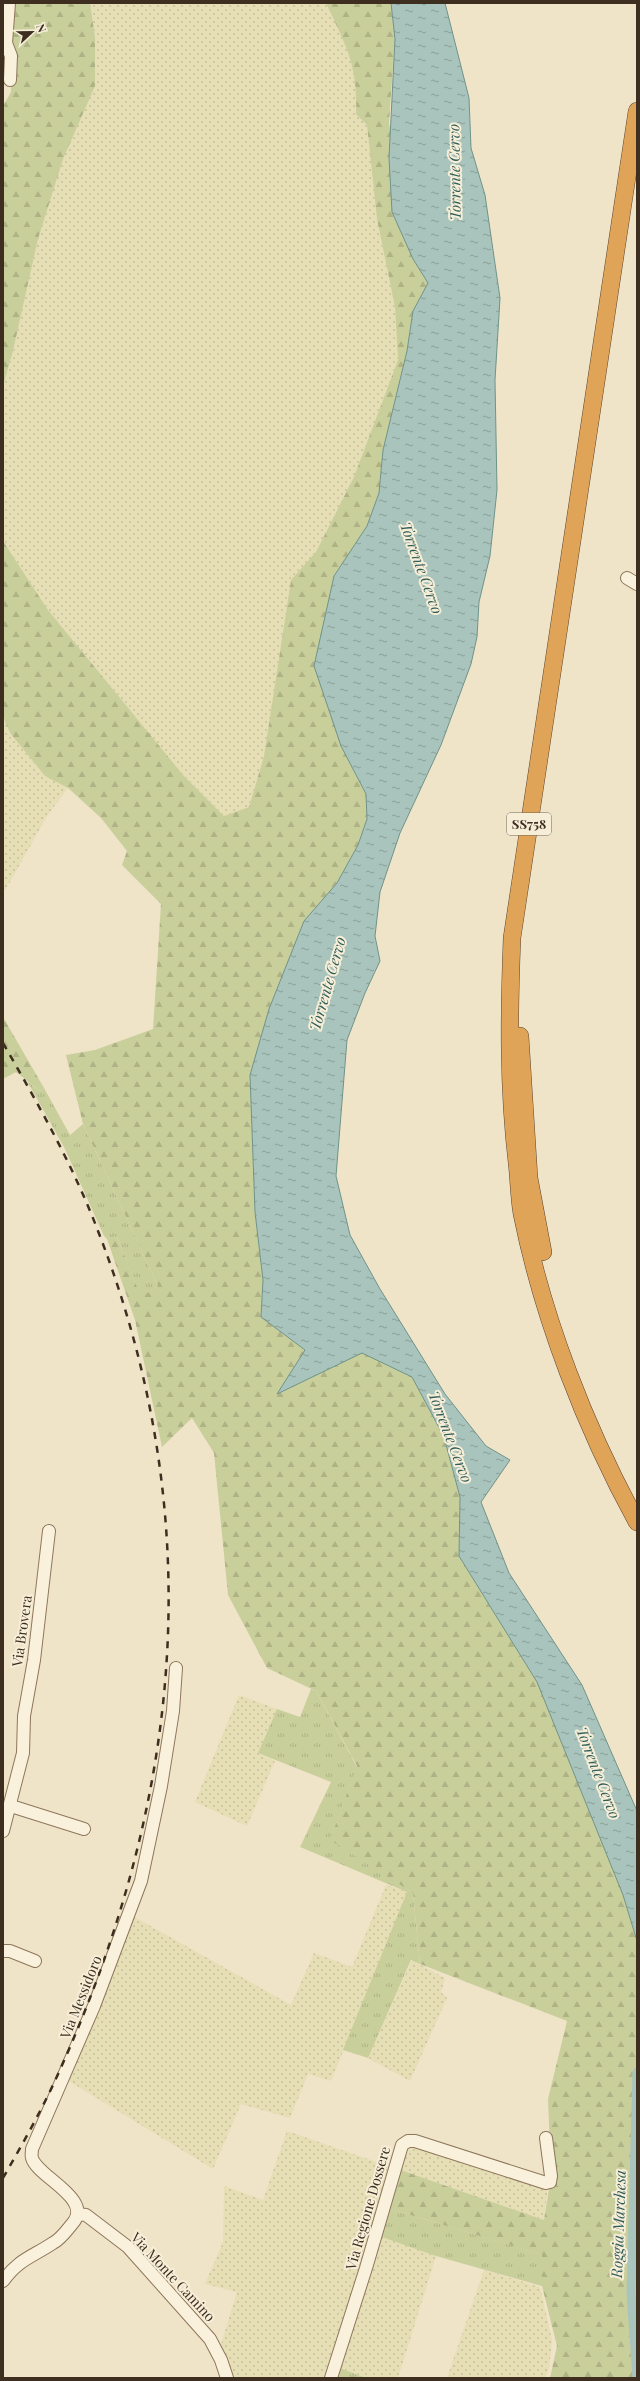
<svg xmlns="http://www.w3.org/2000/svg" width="640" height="2381" font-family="'Playfair Display',serif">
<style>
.farmland{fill:url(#farmland-dots)}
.grass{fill:url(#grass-tufts)}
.forest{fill:url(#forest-firs)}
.water{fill:url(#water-ripples);stroke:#6f938a}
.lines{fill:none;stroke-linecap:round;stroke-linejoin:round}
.canal{stroke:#a9c4bc;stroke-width:9}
.minor-casing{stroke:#8d765c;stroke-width:14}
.highway-casing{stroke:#5b4430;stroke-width:18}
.minor{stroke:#faf1dc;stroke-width:12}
.highway{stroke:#e0a458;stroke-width:17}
.rail{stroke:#3d2e20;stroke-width:2.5;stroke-dasharray:7 7;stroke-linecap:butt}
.labels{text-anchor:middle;stroke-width:4;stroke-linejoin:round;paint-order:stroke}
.shield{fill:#f7eed8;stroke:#756857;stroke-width:1}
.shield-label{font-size:13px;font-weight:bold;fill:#3d2e20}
.street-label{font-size:14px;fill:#3d2e20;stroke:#f7eed8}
.water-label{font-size:15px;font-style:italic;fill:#2f5d5a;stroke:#f7eed8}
</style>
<defs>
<pattern id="farmland-dots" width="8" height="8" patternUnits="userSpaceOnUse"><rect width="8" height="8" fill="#e6deb5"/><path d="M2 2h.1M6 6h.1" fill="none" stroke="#c6bf9b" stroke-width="1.8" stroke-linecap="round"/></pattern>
<pattern id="grass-tufts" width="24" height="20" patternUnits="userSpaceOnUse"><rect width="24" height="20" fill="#c9cf9b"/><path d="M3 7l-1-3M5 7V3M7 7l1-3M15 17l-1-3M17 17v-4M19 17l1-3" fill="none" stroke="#aeb285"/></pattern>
<pattern id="forest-firs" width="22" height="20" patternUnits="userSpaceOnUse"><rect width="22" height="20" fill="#c9cf9b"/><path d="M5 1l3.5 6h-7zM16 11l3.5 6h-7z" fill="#aeb285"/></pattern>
<pattern id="water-ripples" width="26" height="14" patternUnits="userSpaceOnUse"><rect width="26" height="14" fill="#a9c4bc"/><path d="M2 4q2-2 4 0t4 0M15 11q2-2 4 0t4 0" fill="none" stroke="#8ba098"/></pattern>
</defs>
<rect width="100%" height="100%" fill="#f0e4c8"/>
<!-- farmland -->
<path class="farmland" d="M90,3H326L350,54L357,86V114L367,125L377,219L395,307L398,360L353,481L315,556L291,580L265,752L249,807L224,816L184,776L48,610L3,541V386L13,351L37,242L95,37Z
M3,716L10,733L45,776L68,788L47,816L6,889L3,890Z
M239,1695L277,1709L258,1753L275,1761L247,1826L195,1802Z
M386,1885L408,1892L331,2081L308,2074L290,2118L241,2104L213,2169L64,2078L129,1914L291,2005L314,1953L352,1967Z
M412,1960L445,1978L441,1992L447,1998L410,2081L368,2058Z
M287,2131L394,2168L408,2141L548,2186L544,2220L395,2168L411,2246L436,2256L398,2378H366L335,2366L331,2378H238L227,2376L218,2354L237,2292L205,2284L223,2242L224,2186L263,2200Z
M484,2270L540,2287L552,2340L549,2369L545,2378H447Z"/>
<!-- grass -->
<path class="grass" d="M27,1081L40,1091L44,1088L70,1135L83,1124L158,1286L141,1298L117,1237L107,1239L104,1236L65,1149Z
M311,1689L316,1691L357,1767L331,1838L413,1893L420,1964L411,1960L368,2058L343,2050L407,1892L300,1847L331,1782L258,1753L277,1709L300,1717Z
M384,2207L543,2255L542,2286L436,2256L376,2235Z
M335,2366L366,2378H331Z"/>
<!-- forest -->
<path class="forest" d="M15,3H90L95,37V86L63,159L38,239L13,351L3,386V106L11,92V38Z
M326,3H391L395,39L389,123L413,259L428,283L413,311L407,351L383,450L379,493L367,526L334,576L341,746L366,794L367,819L358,845L337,883L304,921L250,1075L255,1212L263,1280L261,1317L362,1353L412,1376L444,1437L460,1497L459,1556L537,1682L623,1895L637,1941V2378H550L557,2346L542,2286V2255L384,2207L395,2168L544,2220L551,2176L548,2099L567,2021L420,1964L413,1893L330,1840L357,1766L316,1691L267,1668L228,1595L214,1453L192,1418L162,1447L135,1320L107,1239L117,1237L141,1297L158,1286L83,1124L66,1055L95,1050L153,1029L161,904L122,865L127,851L101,818L68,788L45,776L10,733L3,716V541L48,610L184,776L224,816L249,807L264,756L291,580L316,552L354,477L398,360L395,307L377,219L367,125L356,114C358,65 346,46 326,3Z
M3,1017L44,1088L40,1091L16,1072L3,1079Z"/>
<!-- water -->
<path class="water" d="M391,3H445L469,98L471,148L485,195L500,298L495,380L497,490L490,556L479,602L477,637L471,664L441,745L400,833L380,892L375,936L380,961L365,993L347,1040L336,1176L350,1235L380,1289L445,1394L486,1446L510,1460L481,1502L509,1573L582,1685L637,1811V1941L623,1895L537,1682L459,1556L460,1497L444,1437L412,1377L362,1353L277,1394L305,1350L261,1317L263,1280L255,1212L250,1075L269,1009L304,921L337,883L358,845L367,819L366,794L341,746L314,666L334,576L367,526L379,493L383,450L407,351L413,311L428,283L413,259L392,212L389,158L395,39Z"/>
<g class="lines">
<!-- canal -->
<path class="canal" d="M637,2378L631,2293L637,2072"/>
<defs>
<path id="minor" d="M9,3L6,43L11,56L10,80
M627,578L637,584
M11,1806L84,1829
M3,1831L23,1753L24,1716L34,1660L49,1531
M3,1951H10L35,1961
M78,2214L86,2215L128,2247L210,2339L221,2360L227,2378
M3,2281C19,2259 32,2257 53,2243C61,2239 67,2230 72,2224C95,2199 37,2177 32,2158C31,2156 32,2152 32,2149L94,2006L141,1881L161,1786L173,1711L176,1668
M331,2378L366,2268L402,2145L408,2141H415L546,2183L550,2182L551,2176L546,2138"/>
<path id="highway" d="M637,111L512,938C509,1014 508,1087 517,1163C519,1180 519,1198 522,1214C543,1319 586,1429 637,1522
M520,1036L529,1178L543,1252"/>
</defs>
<!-- minor casing -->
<use href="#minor" class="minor-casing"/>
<!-- highway casing -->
<use href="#highway" class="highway-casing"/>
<!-- minor -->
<use href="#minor" class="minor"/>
<!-- highway -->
<use href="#highway" class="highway"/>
<!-- rail -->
<path class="rail" d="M3,1043C38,1104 73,1165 98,1231C209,1517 184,1795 59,2072C43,2108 23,2143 3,2178"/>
</g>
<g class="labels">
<!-- shield labels -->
<rect class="shield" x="507" y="813" width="44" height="22" rx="3"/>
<g class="shield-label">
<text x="529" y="829">SS758</text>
</g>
<!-- street labels -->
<g class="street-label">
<text transform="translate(22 1631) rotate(-82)" y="5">Via Brovera</text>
<text transform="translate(81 1997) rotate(-68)" y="5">Via Messidoro</text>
<text transform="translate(368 2208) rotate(-74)" y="5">Via Regione Dossere</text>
<text transform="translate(173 2277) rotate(47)" y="5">Via Monte Camino</text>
</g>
<!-- water labels -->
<g class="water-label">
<text transform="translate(455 172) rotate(-91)" y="5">Torrente Cervo</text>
<text transform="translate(421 568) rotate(70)" y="5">Torrente Cervo</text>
<text transform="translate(328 984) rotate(-74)" y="5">Torrente Cervo</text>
<text transform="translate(450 1437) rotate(69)" y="5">Torrente Cervo</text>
<text transform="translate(598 1773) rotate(69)" y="5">Torrente Cervo</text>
<text transform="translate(619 2224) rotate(-88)" y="5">Roggia Marchesa</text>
</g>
</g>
<!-- border -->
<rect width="640" height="2381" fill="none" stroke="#3d2e20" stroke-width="8"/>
<!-- north arrow -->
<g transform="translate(32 32) rotate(68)" stroke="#f7eed8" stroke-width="3" paint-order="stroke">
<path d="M0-3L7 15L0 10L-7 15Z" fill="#3d2e20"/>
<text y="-6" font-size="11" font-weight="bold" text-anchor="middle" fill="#3d2e20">N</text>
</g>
</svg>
